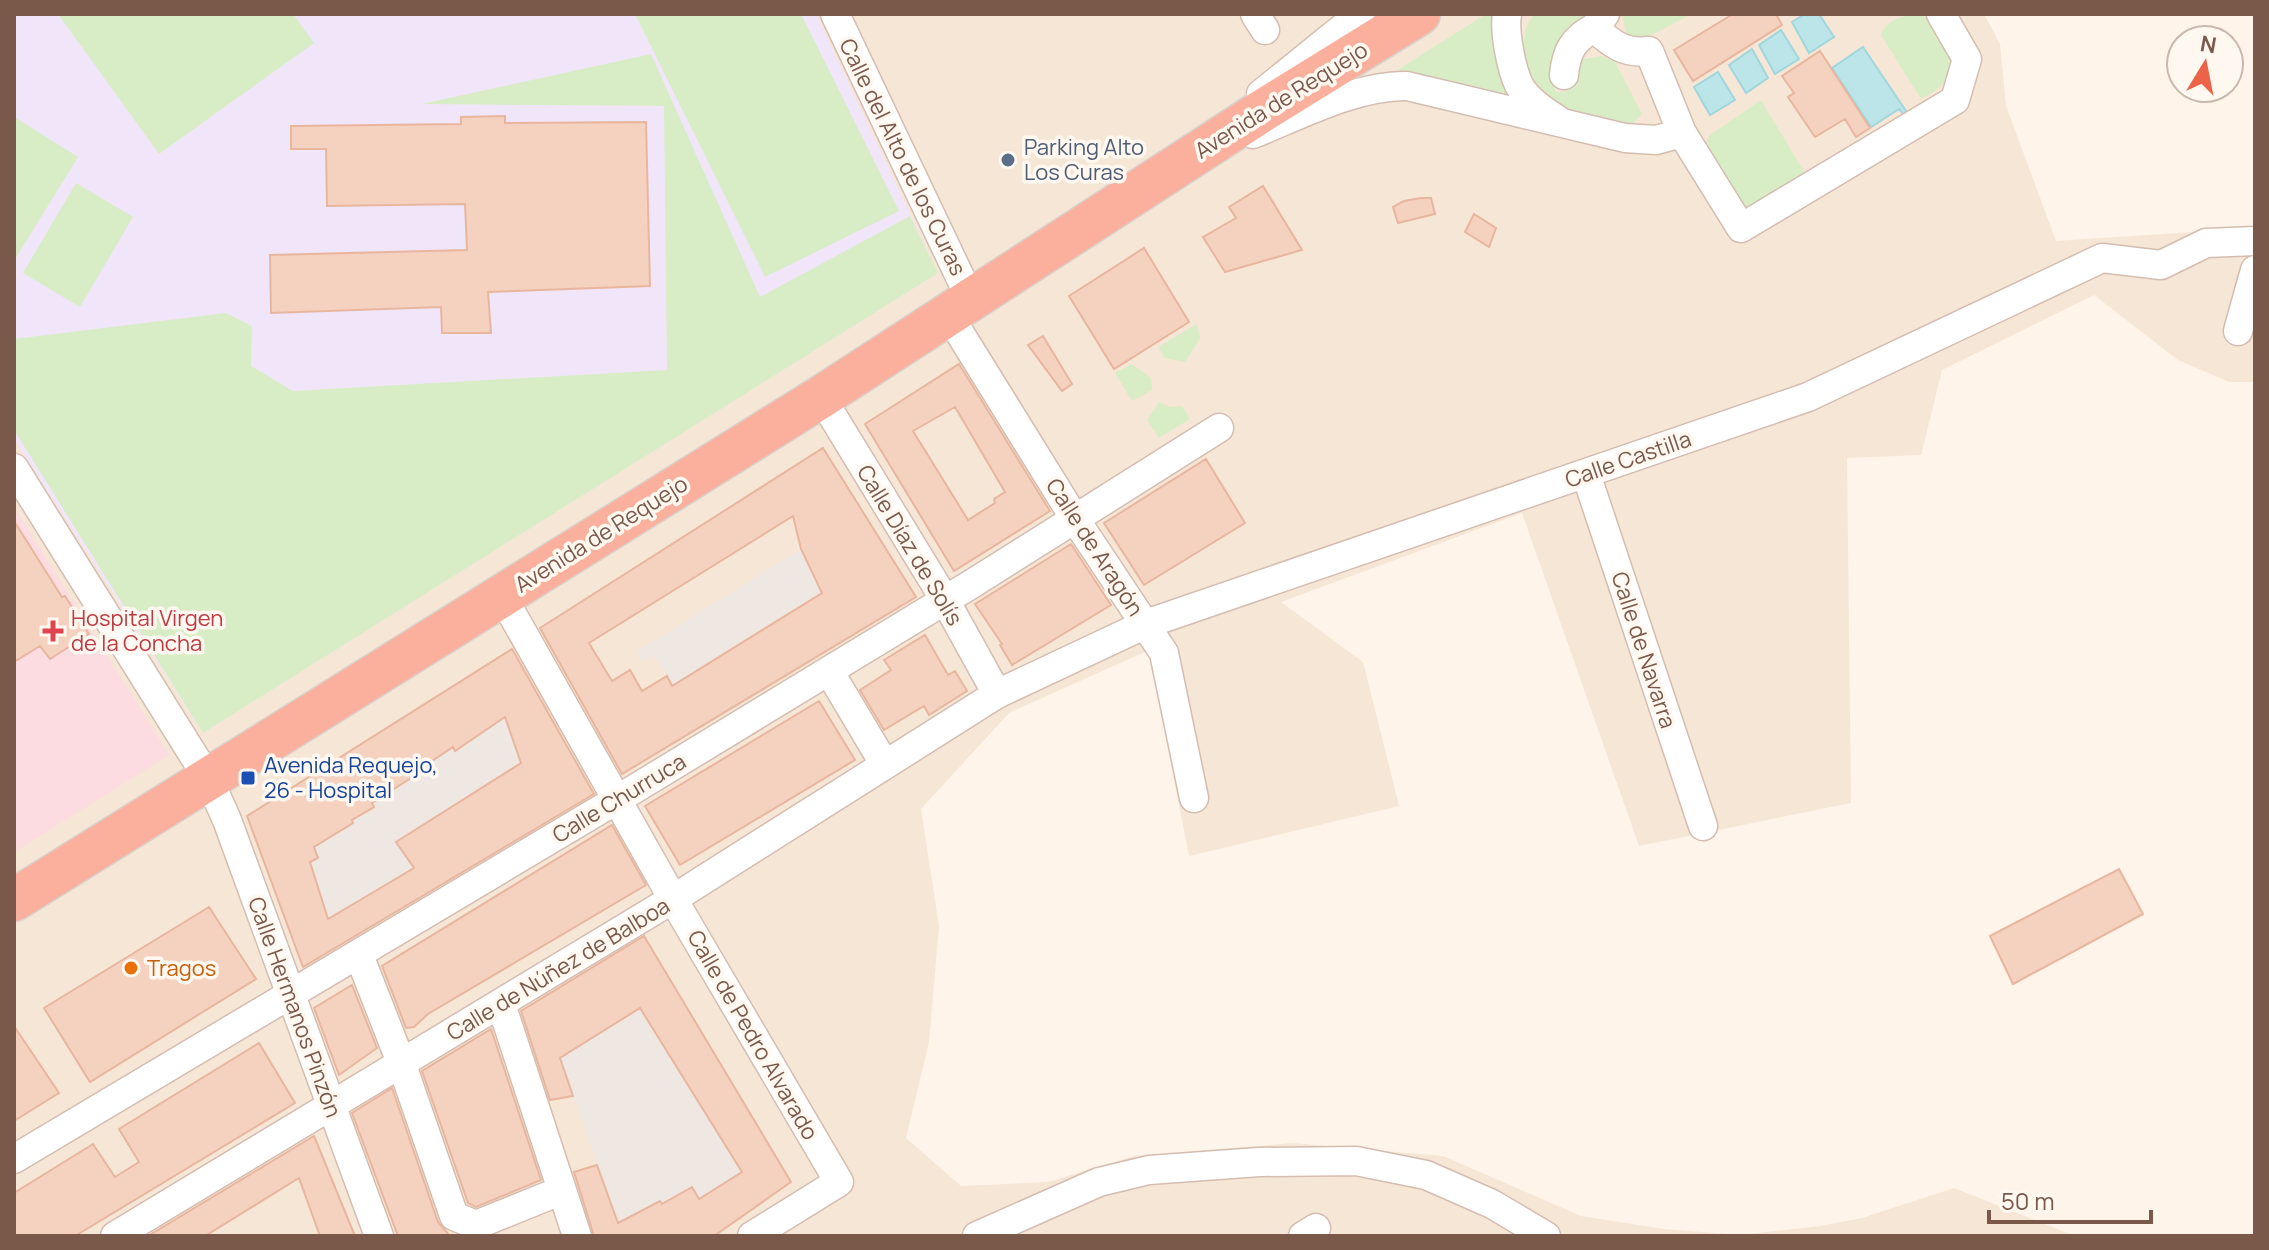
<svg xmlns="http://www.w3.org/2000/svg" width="2269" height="1250" font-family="Manrope,sans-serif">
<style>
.residential{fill:#f6e6d6}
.industrial{fill:#efe7e2}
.education{fill:#f1e5fa}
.medical{fill:#fcdbe1}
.green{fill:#d8edc5}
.water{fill:#bbe5e9;stroke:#a1d6dc;stroke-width:2}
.building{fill:#f5d1bf;stroke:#e8b69e;stroke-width:2;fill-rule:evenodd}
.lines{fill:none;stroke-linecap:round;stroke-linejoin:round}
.minor-casing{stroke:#d4bdb0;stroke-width:31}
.highway-casing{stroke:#dad0cc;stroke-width:45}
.minor{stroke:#fff;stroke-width:28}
.highway{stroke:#fbb09d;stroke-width:42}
.service-dot{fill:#5c6f8a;stroke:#fff8f0;stroke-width:3}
.health-dot{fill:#e0444e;stroke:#fff8f0;stroke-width:3}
.transit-dot{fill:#1a4fb4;stroke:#fff8f0;stroke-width:3}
.food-dot{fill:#e8710a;stroke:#fff8f0;stroke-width:3}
.labels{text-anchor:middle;stroke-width:7;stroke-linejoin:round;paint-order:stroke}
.street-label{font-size:22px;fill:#7a584a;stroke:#fff8f0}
.service-label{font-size:22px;fill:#4e5e75;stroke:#fff8f0;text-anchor:start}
.health-label{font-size:22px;fill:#be3a42;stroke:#fff8f0;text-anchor:start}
.transit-label{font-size:22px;fill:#164399;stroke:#fff8f0;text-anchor:start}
.food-label{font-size:22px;fill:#c56008;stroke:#fff8f0;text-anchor:start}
</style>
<rect width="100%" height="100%" fill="#fef4e9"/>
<!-- residential -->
<path class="residential" d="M14,14H1984L2000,44L2006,106L2056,241L2255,228V382H2229L2178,360L2094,295L1942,370L1921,455L1847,458L1851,803L1639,846L1522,513L1281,602L1363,662L1399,806L1189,856L1149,650L1009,713L921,809L939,926L929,1042L906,1138L961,1186L1048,1182L1134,1156L1293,1143L1443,1156L1581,1216L1664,1229L1739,1235L1820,1226L1862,1218L1954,1188L2075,1236H14Z"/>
<!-- industrial -->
<path class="industrial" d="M801,549L822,593L807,601L815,615L801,624L792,610L770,624L778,638L766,645L757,632L745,639L746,641L673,686L654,655L642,662L636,652Z
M504,715L521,763L396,843L416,871L402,875L377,890L320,932L296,867L318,858L314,847L374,807L370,800L413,773L416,777L425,771L423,766L453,747L456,752L465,746L463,741L484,731Z
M640,1008L742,1172L699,1199L662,1204L660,1202L620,1229L560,1058Z"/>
<!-- education -->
<path class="education" d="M14,14H816L938,273L203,733L14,439Z"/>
<!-- medical -->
<path class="medical" d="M14,507L169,755L14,852Z"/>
<!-- green -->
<path class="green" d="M58,14H293L314,43L159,154Z
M635,14H801L899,211L765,277Z
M1486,14H1495L1513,99L1401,73L1399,69Z
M1535,14H1592L1554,71L1555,92H1566L1572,75L1584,59L1601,56L1615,62L1642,114L1630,127C1578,115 1539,114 1525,55C1522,40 1525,24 1535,14Z
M1622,14H1684L1686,17L1646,38L1627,37Z
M1920,14L1936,22C1952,57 1962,79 1921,99L1881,35C1887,18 1904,16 1920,14Z
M651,54L760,297L910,216L938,273L203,733L14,430V339L226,313L252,326L251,366L293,391L667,370L664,106L422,104Z
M1761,100L1809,180L1749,209L1735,203L1703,148L1710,135Z
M16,118L78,157L14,261V121Z
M76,183L133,217L80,307L23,273Z
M1197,324L1200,338L1185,362L1165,358L1158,347Z
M1132,364L1151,378L1152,390L1132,401L1115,373Z
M1159,402L1170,407L1182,406L1190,419L1159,438L1147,420Z"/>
<!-- water -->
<path class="water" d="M1805,14H1819L1834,37L1809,53L1792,22Z
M1781,30L1799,59L1775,74L1759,45Z
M1863,47L1908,114L1905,116L1899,109L1871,127L1832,68Z
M1752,49L1768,78L1746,93L1729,65Z
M1718,72L1735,100L1710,115L1694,87Z"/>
<!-- building -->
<path class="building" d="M1733,14H1776L1782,25L1693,81L1674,50Z
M1820,51L1870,128L1856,137L1845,119L1815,137L1788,97L1794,93L1782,76Z
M505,116V123L646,122L650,286L488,292L491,333H442L441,307L271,313L270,255L467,250L465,204L327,206L326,149H291V126L461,124V117Z
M1263,186L1302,250L1225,272L1203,237L1236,218L1229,207Z
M1421,198H1431L1435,214L1398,223L1393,207L1404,201Z
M1474,214L1496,228L1489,247L1465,232Z
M1144,248L1189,322L1114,369L1069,296Z
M1043,336L1072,384L1062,391L1028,345Z
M959,364L1050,511L954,571L865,424ZM955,407L1005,492L994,499L995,503L968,520L913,431Z
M823,448L916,597L622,774L540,628ZM793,516L801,549L822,593L672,686L667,676L642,691L630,670L612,681L589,643Z
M1206,459L1245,523L1144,585L1104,523Z
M14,521L62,597L65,596L89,634L50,659L40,646L14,662Z
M1071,544L1111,605L1012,665L1000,645L1002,644L975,604Z
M925,635L948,675L955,671L967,691L929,715L924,706L884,730L860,690L891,670L884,660Z
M512,649L594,794L303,967L247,816ZM505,717L521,763L396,842L414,868L328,919L310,862L318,858L314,847L353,823L352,820L374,807L372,803L425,769L423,767L453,747L455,751Z
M819,701L855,760L680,865L645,806Z
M612,825L646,885L428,1014L414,1027L406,1028L382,966Z
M2119,869L2143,914L2013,984L1990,936Z
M209,907L256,979L90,1082L44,1008Z
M644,936L791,1182L714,1236H594L574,1172L597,1165L618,1223L660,1201L662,1204L692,1187L699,1199L742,1172L640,1008L560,1058L573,1096L550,1100L521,1011Z
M352,985L377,1048L339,1075L314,1008Z
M14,1026L59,1093L14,1121Z
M491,1029L541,1180L476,1207L468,1203L422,1071Z
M259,1043L295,1103L75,1236H14V1193L93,1144L115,1177L139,1162L119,1129Z
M392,1088L438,1222L450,1236H398L352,1113Z
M314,1136L355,1236H320L299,1178L205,1236H148Z"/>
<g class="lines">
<defs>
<path id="minor" d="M835,14L971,300
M1255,14L1265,30
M1507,14C1504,31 1511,68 1519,85C1527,100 1544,111 1558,120
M1605,14L1594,28C1612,44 1624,54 1649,51L1682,133
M1564,75C1566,52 1573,39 1594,28
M1261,94L1360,14
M1253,134C1300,115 1357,85 1407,86L1625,138L1656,140L1682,133L1741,228L1955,100L1967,59L1941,14
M948,314L1075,519L1164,653L1194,798
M2238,331L2255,270
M821,397L945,600L997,694
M14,468L209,780L227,820L379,1236
M1586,474L1703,826
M502,596L673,899L839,1182L752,1236
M829,671L885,765
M359,955L402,1065L454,1216L476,1225L560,1191
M501,1004L577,1236
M14,1159L618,799L970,585L1219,428
M115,1236L673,899L997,694L1146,624L1808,397L2102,258L2161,265L2206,243L2255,241
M977,1236L1099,1182L1149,1170L1259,1162L1356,1161L1426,1175L1492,1204L1546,1236
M1303,1236L1316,1228"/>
<path id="highway" d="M14,900L821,397L1262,111L1419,14"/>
</defs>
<!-- minor casing -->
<use href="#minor" class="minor-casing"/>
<!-- highway casing -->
<use href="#highway" class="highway-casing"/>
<!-- minor -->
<use href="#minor" class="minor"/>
<!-- highway -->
<use href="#highway" class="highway"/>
</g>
<!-- markers -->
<circle class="service-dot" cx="1008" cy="160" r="8"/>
<path class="health-dot" d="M49 619h8v8h8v8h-8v8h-8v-8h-8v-8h8z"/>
<rect class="transit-dot" x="240" y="770" width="16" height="16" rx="4"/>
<circle class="food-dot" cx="131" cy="968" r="8"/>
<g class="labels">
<!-- street labels -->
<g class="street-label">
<text transform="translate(1281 100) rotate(-32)" y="8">Avenida de Requejo</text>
<text transform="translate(903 157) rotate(64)" y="8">Calle del Alto de los Curas</text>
<text transform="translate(1628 459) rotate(-19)" y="8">Calle Castilla</text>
<text transform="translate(601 534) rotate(-32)" y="8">Avenida de Requejo</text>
<text transform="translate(910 545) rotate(59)" y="8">Calle Díaz de Solís</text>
<text transform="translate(1095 547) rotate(57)" y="8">Calle de Aragón</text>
<text transform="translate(1644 650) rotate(72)" y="8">Calle de Navarra</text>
<text transform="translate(619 798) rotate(-31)" y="8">Calle Churruca</text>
<text transform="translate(558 969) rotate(-31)" y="8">Calle de Núñez de Balboa</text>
<text transform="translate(295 1007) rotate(70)" y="8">Calle Hermanos Pinzón</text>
<text transform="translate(753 1035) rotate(60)" y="8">Calle de Pedro Alvarado</text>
</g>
<!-- service labels -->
<g class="service-label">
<text x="1024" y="155">Parking Alto<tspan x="1024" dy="25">Los Curas</tspan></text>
</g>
<!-- health labels -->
<g class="health-label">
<text x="71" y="626">Hospital Virgen<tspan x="71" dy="25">de la Concha</tspan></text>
</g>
<!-- transit labels -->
<g class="transit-label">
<text x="264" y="773">Avenida Requejo,<tspan x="264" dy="25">26 - Hospital</tspan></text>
</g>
<!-- food labels -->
<g class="food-label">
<text x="147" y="976">Tragos</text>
</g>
</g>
<!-- border -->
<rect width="2269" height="1250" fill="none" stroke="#7a584a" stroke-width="32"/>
<!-- north arrow -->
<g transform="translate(2205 64) rotate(10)"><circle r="38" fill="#fff8f0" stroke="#cab8ae" stroke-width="2"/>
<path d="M0-6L14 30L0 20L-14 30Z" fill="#ed6348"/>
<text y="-12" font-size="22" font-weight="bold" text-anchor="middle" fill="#7a584a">N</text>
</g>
<!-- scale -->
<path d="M1989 1210v12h162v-12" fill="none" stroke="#7a584a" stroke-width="4"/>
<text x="2001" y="1210" font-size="24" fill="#7a584a" stroke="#fff8f0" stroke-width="6" paint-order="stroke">50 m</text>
</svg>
